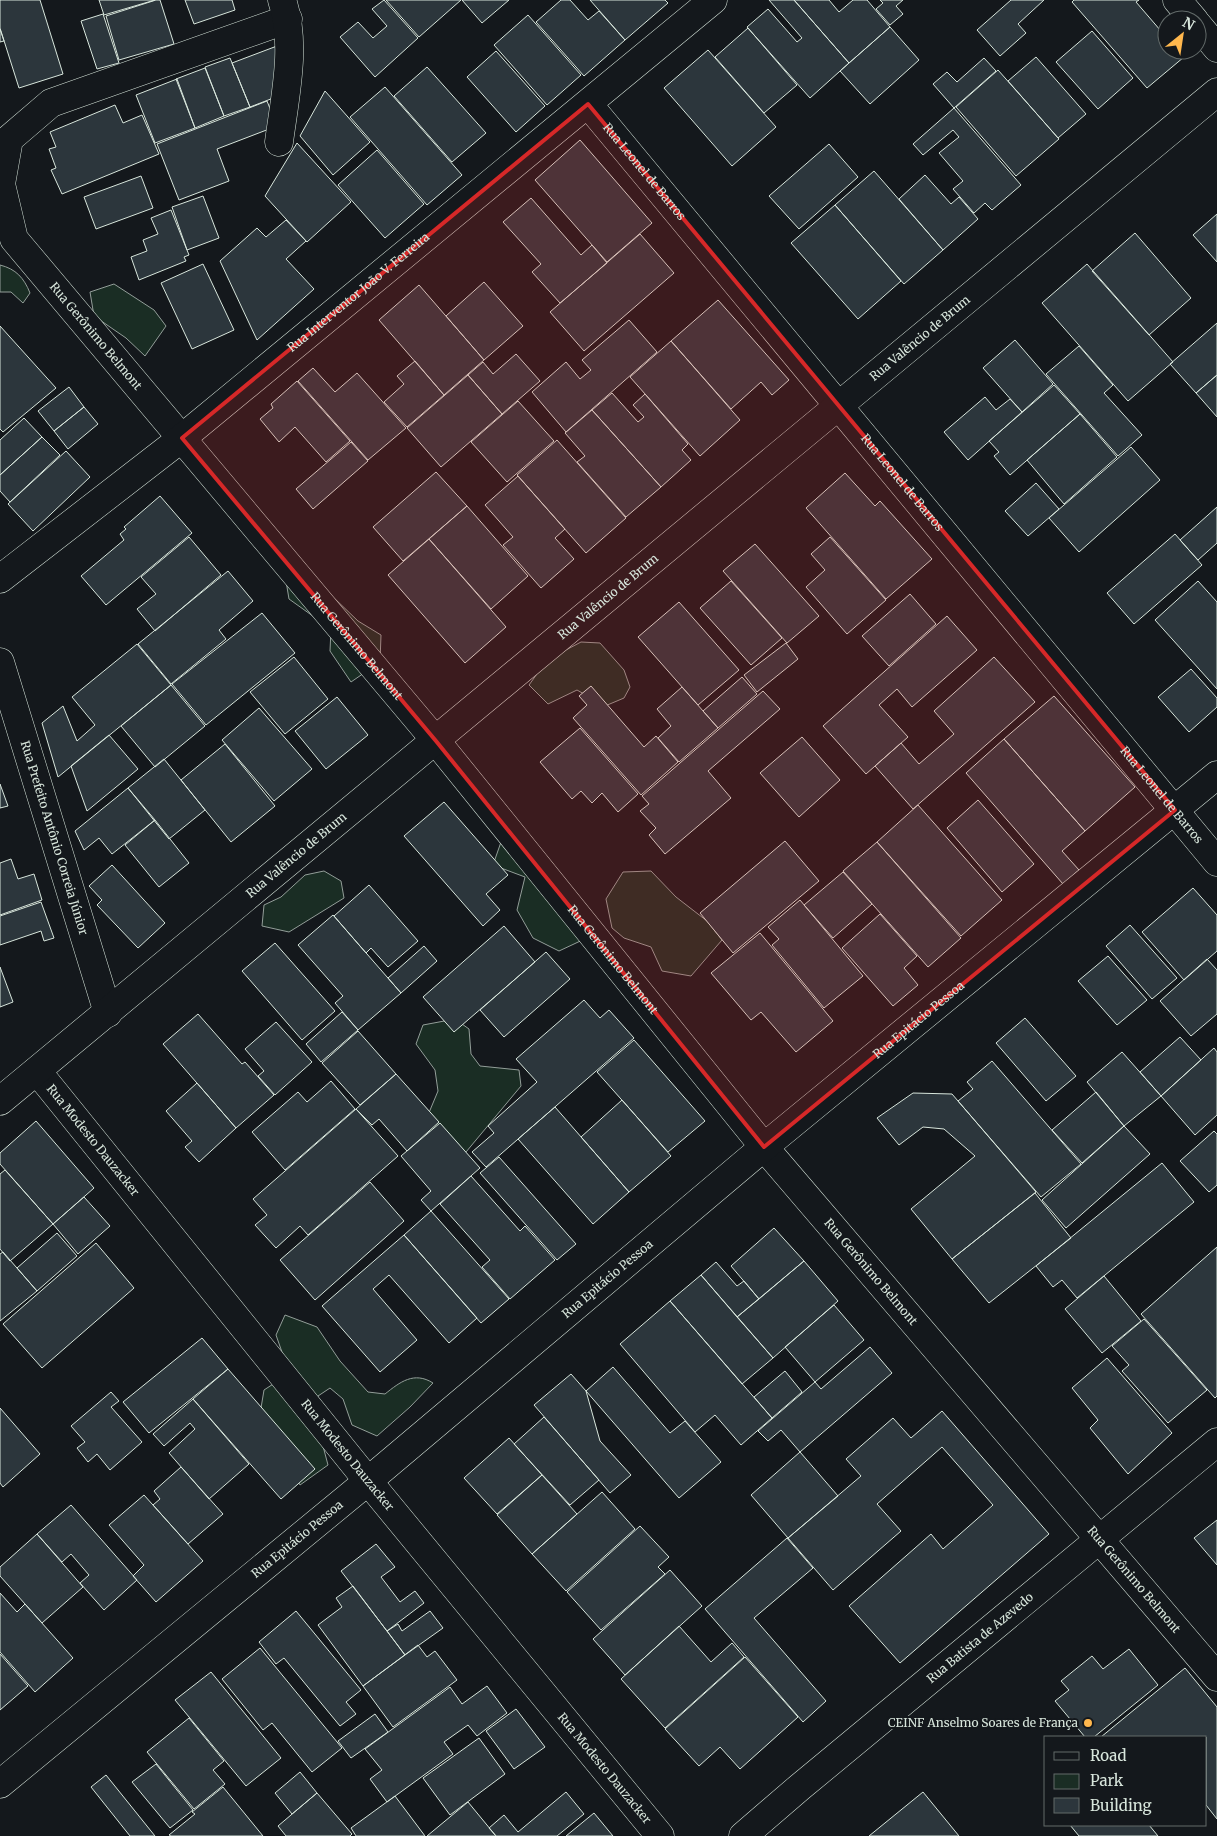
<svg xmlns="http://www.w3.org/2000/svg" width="1217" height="1836" font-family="Merriweather,serif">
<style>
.green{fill:#1a2d24;stroke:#939e99}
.building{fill:#2c363c;stroke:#d8e6dc}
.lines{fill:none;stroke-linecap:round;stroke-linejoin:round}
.minor-casing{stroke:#d8e6dc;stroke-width:29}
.tertiary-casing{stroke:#d8e6dc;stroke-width:29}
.minor{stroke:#14181c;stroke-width:28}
.tertiary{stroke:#14181c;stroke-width:28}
.marked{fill:#d62828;fill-opacity:0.2;stroke:#d62828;stroke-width:4;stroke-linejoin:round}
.poi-dot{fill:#ffb74d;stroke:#14181c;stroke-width:2}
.labels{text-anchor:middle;stroke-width:4;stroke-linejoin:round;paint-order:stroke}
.street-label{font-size:12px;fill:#d8e6dc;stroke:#14181c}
.poi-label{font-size:12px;fill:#d8e6dc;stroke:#14181c;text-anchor:end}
</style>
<rect width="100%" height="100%" fill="#14181c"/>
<!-- green -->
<path class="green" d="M0,265C16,269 24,278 30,293L23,303L11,292H0Z
M114,284L154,310L166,326L145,356L126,338L94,316L90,292Z
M306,571L358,621L381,635L380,662L351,682L330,651L331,629L289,599L285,575Z
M581,642L600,643L624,670L630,687L624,698L605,706L577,690L548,704L529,685L547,660Z
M501,842L591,936L559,951L533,938L517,910L525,877L493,865Z
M324,871L341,881L344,898L289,932L262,926L264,905L281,897L305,875Z
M651,871L676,897L707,921L722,940L691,976L662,971L651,947L624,938L612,928L606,899L623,872Z
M455,1019L469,1029L471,1054L480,1066L519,1070L521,1086L466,1152L444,1151L429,1131L428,1115L438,1091L435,1070L416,1044L423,1025Z
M285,1315L317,1327L340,1361L368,1392L385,1394C400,1382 414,1371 433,1383L410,1407L377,1436L352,1425L343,1399L330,1388L318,1396L319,1431L328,1465L300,1485L290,1466L259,1420L264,1390L284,1377L283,1355L276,1335Z"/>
<!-- building -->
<path class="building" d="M0,0H40L63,74L19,88L0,28Z
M99,0H155L104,15Z
M156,0H160L174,44L119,60L106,16Z
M185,0H232L235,10L194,24Z
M384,0L418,38L375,77L340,37L358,22L373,38L387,26L372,9Z
M386,0H461L419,37Z
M462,0H509L482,23Z
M561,0H570L588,20L599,11L625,40L584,76L536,22Z
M590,0H665L668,3L625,40Z
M769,0H794L849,63L810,98L747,27L768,9L797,42L802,38Z
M794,0H829L839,12L853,0H867L890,27L849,63Z
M880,0H903L896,6L903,14L890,25L876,9L883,3Z
M1011,0H1044L1018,24L1026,33L1000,56L977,30Z
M1074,0H1139L1136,2L1167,38V50H1178L1184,57L1147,88L1072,2Z
M103,14L119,63L97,69L81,21Z
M528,15L581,75L547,105L494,45Z
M890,27L919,60L870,104L840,71Z
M748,28L797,85L764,113L715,57Z
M0,29L4,41L0,42Z
M1092,31L1133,78L1098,109L1056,62Z
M277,46L276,97L250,107L232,63Z
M708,50L776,127L732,166L664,88Z
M496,51L545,106L516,132L467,77Z
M1036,57L1086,114L1058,138L1008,81Z
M230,58L250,107L224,116L205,67Z
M984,58L996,71L954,108L933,84L947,72L957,82Z
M427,67L486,133L452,162L394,96Z
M205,68L224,116L195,128L176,79Z
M998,70L1059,139L1016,176L956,107Z
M177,79L195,128L155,143L136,95Z
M385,87L462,175L427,205L350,117Z
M325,91L370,142L333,175L300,136Z
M267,101L277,126L217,149L229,181L179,200L157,144Z
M115,105L123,123L142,115L159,154L62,194L51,170L56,168L49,149L56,147L50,132Z
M954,108L1021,185L992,210L985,203L974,213L953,189L963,181L939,153L959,137L953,130L923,155L913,144Z
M580,140L652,223L607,262L535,180Z
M297,143L351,202L307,242L265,196Z
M829,144L858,177L799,229L769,196Z
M377,150L424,204L385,238L338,185Z
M874,171L943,250L904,284L835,205Z
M925,175L951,204L959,197L978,219L943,250L899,199Z
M141,176L153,208L96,229L84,197Z
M203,196L219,238L187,250L172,207Z
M531,198L581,255L592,245L607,263L560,303L532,272L541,264L503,222Z
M835,205L901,281L858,319L791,243Z
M171,210L189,255L184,257L186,261L139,280L131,257L147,251L143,240L158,234L151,218Z
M1217,214V262L1193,235Z
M286,220L306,241L286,259L314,289L257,340L220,261L257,228L266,237Z
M1135,233L1191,298L1149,335L1092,271Z
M640,234L674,273L584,351L550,312Z
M203,264L234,330L192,349L161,283Z
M1087,264L1173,362L1128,401L1042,303Z
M484,282L523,326L484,360L446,316Z
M419,285L484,360L444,395L379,320Z
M718,300L789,380L772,395L761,382L731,409L671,341Z
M629,320L657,352L566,432L532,392L566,362L580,379L591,370L582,360Z
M1217,323V375L1196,393L1170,364Z
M0,326L56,388L3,432L0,429Z
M1015,340L1053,384L1022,412L983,368Z
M671,341L740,420L700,456L630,377Z
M1079,346L1113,385L1104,393L1142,435L1118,456L1046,374Z
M516,354L540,381L502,414L468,375L483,362L493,374Z
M415,361L444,395L407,427L384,402L404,384L397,376Z
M313,368L335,392L357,373L406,428L368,460L298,381Z
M468,375L502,414L441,467L407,428Z
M1217,375V417L1196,393Z
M297,381L350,441L326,462L295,427L279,442L260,419L273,408L271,404Z
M1054,385L1080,414L1010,475L994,456L999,452L989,441Z
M69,387L84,407L54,431L38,411Z
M612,393L638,422L644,417L633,405L645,394L688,444L682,450L691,460L661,487L592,410Z
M985,397L996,410L1010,399L1022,412L968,460L944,432Z
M518,401L554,441L507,482L471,442Z
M84,407L98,424L68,449L54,431Z
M592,410L661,487L626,517L577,462L585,456L565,433Z
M1080,414L1117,457L1064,504L1027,460Z
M24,418L42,437L0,475V440Z
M42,437L60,455L10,502L0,491V475Z
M557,440L626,518L586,553L517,475Z
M351,442L368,461L313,509L296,489Z
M1131,447L1160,480L1079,552L1049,518Z
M66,451L90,477L33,531L8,504Z
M436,472L467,506L403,561L373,527Z
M845,473L875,506L880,501L932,559L886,599L806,508Z
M518,476L565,529L555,538L574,559L541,588L503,545L513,537L485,505Z
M1036,483L1059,509L1028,536L1005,511Z
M160,496L192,533L106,605L81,576L124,540L120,534L126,529L124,527Z
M467,506L528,576L491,609L429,539Z
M1217,507V543L1198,560L1180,540Z
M1175,534L1202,565L1134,624L1107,593Z
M189,537L221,575L155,631L137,609L156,594L141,577Z
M830,537L886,600L847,634L806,587L825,570L811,554Z
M429,539L506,627L465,663L388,575Z
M755,544L819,616L787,643L723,571Z
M228,571L253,601L219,630L226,639L171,684L138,644Z
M731,581L782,638L751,665L700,608Z
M1198,581L1217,602V689L1155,620Z
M910,594L936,624L889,666L862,636Z
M679,602L739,670L698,705L638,637Z
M262,613L295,653L206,725L172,684Z
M947,616L977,650L912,707L897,689L879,705L908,737L866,774L823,726Z
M786,643L798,659L757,692L744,675Z
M137,644L171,685L58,777L42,723L63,706L77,741L95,725L72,697Z
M294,657L328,699L285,734L250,692Z
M994,657L1035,702L913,809L875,766L901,743L919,764L954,734L934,711Z
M1191,669L1217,698V707L1189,732L1158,697Z
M742,677L757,694L718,728L703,711Z
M171,685L205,726L155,767L121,726Z
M591,686L644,747L656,736L678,762L641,795L573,718L587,705L579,696Z
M682,687L718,728L679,762L658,738L671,726L657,709Z
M763,691L780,709L708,771L731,798L665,854L649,835L656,828L640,811L649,804L642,796Z
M1054,696L1135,787L1085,831L1004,739Z
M337,697L368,735L326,769L295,731Z
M259,708L312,769L274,801L222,740Z
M580,728L638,794L618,812L602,793L592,803L581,791L572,799L540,762Z
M109,735L138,769L87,811L71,766Z
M802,737L840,780L799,817L760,773Z
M1004,739L1085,831L1062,851L1079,870L1063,884L966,773Z
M225,744L275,806L231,842L181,780Z
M164,759L205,810L169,839L128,788Z
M0,784L8,806L0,808Z
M128,788L155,820L112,854L99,838L84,850L75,831Z
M978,800L1034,864L1002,892L947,828Z
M444,802L508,875L486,894L500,910L483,926L404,836Z
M918,805L1002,900L961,936L877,842Z
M155,820L189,863L159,887L125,845Z
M785,841L819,881L733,953L700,913Z
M877,842L961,938L928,967L843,871Z
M11,859L18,879L34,874L42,900L0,915V863Z
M112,865L165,923L138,948L97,905L102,900L89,886Z
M843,872L872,904L833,938L804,905Z
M369,885L418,941L388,967L371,948L366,953L334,916Z
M1193,888L1217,915V951L1184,980L1142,932Z
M800,900L863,976L824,1008L772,945L779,939L768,927Z
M41,902L54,938L44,941L41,931L0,945V916Z
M880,914L917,956L904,968L918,985L893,1006L842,948Z
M333,915L401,993L358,1030L335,1003L343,996L298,945Z
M1130,925L1177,978L1152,999L1106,946Z
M504,926L535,962L454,1032L423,997Z
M760,933L833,1021L796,1052L761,1012L751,1020L711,973Z
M275,943L335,1011L302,1040L242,971Z
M424,946L437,961L401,993L388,978Z
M546,952L570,979L504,1037L480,1010Z
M1108,956L1147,1000L1117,1025L1078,981Z
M1207,959L1217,970V1014L1191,1036L1160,1001Z
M0,967L13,1002L0,1007Z
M584,1000L600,1018L609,1010L634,1038L486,1167L472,1152L494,1133L488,1126L537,1082L516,1059Z
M342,1012L358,1030L321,1062L306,1044Z
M198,1014L242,1064L245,1062L274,1095L236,1128L163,1044Z
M1025,1018L1076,1076L1046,1101L996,1043Z
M276,1022L312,1062L275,1095L258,1076L264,1071L245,1049Z
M358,1031L396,1074L360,1105L322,1063Z
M1180,1037L1201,1060L1161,1096L1140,1072Z
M634,1040L705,1121L668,1152L597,1072Z
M1214,1048L1217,1052V1115L1195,1135L1161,1096Z
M1122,1052L1161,1096L1124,1126L1087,1082Z
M992,1061L1081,1164L1041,1197L958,1101L973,1089L967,1082Z
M396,1074L439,1122L407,1151L379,1119L372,1125L356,1109Z
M331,1081L355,1109L285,1170L252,1132L298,1092L307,1102Z
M197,1083L236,1128L199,1162L185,1147L192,1141L166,1111Z
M1096,1092L1124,1126L1082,1163L1052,1130Z
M913,1093L952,1094L1036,1192L952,1259L911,1209L975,1156L944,1129L923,1127L899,1145L877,1118Z
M622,1100L671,1156L629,1192L581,1137Z
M555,1107L629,1192L593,1224L518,1139Z
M356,1109L398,1156L308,1235L300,1226L276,1248L255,1225L267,1215L253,1199Z
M36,1121L94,1188L53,1224L0,1164V1153Z
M440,1123L480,1168L431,1211L421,1200L431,1191L401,1156Z
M1124,1126L1150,1154L1066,1228L1042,1200Z
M1214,1131L1217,1134V1185L1209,1192L1180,1161Z
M499,1157L576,1244L557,1260L480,1173Z
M1162,1163L1194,1202L1077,1298L1062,1280L1053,1287L1036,1266Z
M5,1170L53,1224L10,1261L0,1249V1174Z
M471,1176L520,1231L525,1226L555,1260L510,1299L482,1267L490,1260L440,1204Z
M370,1182L404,1221L315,1300L280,1260Z
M1035,1193L1071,1238L989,1303L952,1259Z
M84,1197L110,1226L78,1254L53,1224Z
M431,1211L509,1299L481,1323L404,1235Z
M774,1228L804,1261L759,1299L731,1266Z
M57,1233L77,1256L37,1291L17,1268Z
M404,1235L477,1318L449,1343L389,1275L373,1289L417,1340L380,1372L322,1306Z
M96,1243L134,1288L42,1368L3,1324Z
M1217,1247V1396L1215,1398L1141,1314Z
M3,1252L37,1291L0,1321V1254Z
M804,1261L838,1301L773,1358L737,1317Z
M716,1262L737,1286L744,1281L759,1299L737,1317L701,1275Z
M701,1275L773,1358L742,1384L670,1301Z
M1104,1276L1141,1321L1102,1353L1065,1309Z
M670,1301L772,1418L741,1445L715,1415L695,1432L620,1344Z
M834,1305L864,1340L815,1382L785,1347Z
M1144,1319L1207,1390L1168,1423L1122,1371L1129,1365L1112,1346Z
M202,1338L228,1369L149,1433L123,1402Z
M870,1347L892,1373L800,1452L781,1430L768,1441L758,1431L815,1382L821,1389Z
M1107,1358L1172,1433L1128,1474L1090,1428L1098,1420L1072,1388Z
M613,1367L670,1433L685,1421L721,1462L679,1498L586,1391Z
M228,1369L315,1469L281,1499L193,1399Z
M785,1371L802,1392L772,1418L754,1397Z
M571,1374L586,1391L600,1441L631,1475L610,1493L534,1405Z
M111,1392L119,1401L111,1407L142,1442L110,1470L97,1454L88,1462L77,1448L85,1442L71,1426Z
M193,1399L249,1464L209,1499L169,1453L195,1429L190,1423L164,1446L153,1434Z
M0,1408L40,1454L3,1487L0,1483Z
M942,1411L1049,1534L900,1663L849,1606L931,1534L943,1549L993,1505L942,1447L877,1504L901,1531L833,1590L788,1538L861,1476L846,1459L893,1418L911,1438Z
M544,1417L599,1480L570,1505L514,1444Z
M509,1438L542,1475L497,1514L464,1478Z
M800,1452L838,1496L788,1538L751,1495Z
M181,1467L223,1514L188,1544L153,1505L160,1499L154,1491Z
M542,1475L577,1514L532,1554L497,1515Z
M602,1492L635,1529L566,1591L532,1554Z
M144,1495L203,1561L156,1602L133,1576L144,1565L109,1525Z
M71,1505L137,1580L104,1610L80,1583L89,1575L71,1554L62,1562L37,1534Z
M1217,1520V1565L1194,1538Z
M640,1526L669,1557L658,1567L665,1574L601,1630L567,1592Z
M37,1534L83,1587L42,1623L0,1576V1567Z
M787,1538L813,1568L754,1618L826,1701L803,1722L705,1609Z
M376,1544L395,1567L381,1577L400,1602L415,1591L424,1603L387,1631L341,1571Z
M670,1570L702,1606L625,1675L593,1639Z
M353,1586L405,1655L363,1686L318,1625L342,1607L336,1598Z
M0,1593L17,1612L25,1604L73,1658L35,1692L0,1652Z
M296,1611L361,1690L346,1702L356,1714L340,1726L284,1658L276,1664L259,1642Z
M430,1611L443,1628L405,1655L387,1631L398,1624L402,1631Z
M679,1626L711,1662L732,1643L744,1657L665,1728L621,1679Z
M418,1645L427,1657L435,1651L457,1680L393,1727L363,1686Z
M260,1648L342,1748L312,1772L272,1723L263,1730L222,1679Z
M1129,1649L1158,1685L1094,1737H1085L1055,1701L1069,1690L1061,1681L1092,1656L1103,1669Z
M0,1654L28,1686L0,1710Z
M745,1657L798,1717L740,1769L720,1747L699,1766L665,1729Z
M1185,1668L1217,1707V1819L1206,1805V1737H1101Z
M211,1672L281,1758L246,1786L175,1700Z
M487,1686L507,1713L477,1736L468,1725L444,1742L453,1754L387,1802L370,1779L382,1770L365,1749L450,1687L462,1704Z
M516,1709L545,1747L514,1769L486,1731Z
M375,1714L388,1732L351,1758L338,1741Z
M189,1718L224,1761L213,1770L225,1784L194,1809L147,1752Z
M479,1738L505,1774L450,1815L423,1778Z
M156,1764L193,1810L170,1828L132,1782Z
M300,1772L317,1793L292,1814L275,1793Z
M106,1775L155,1836H130L91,1787Z
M223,1787L263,1836H171L169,1835L195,1814L192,1812Z
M566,1792L584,1814L557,1836H496L489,1828L504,1815L518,1832Z
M923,1792L959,1836H869Z
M317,1793L352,1834L350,1836H286L278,1826Z
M395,1796L425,1836H356L351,1828Z
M468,1802L496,1836H427Z
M594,1813L613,1836H566Z
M1070,1825H1149L1158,1836H1079Z"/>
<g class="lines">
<defs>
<g id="minor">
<path d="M1177,0L1194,20"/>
<path id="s1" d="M288,19L51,103L9,139L1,184L14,239L436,741L764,1147L1217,1677"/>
<path d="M1197,24L1217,48"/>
<path id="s2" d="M588,104L1217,862"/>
<path d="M279,142C285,96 297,44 282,0"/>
<path id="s3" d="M0,579L182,438L713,0"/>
<path id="s4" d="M0,662L108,1013"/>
<path id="s5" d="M37,1071L368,1481L660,1836"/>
<path id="s6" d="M0,1101L1217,92"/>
<path id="s7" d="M0,1784L368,1481L764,1147L1217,775"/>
</g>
<g id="tertiary">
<path id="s8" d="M743,1836L800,1787L1217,1442"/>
</g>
</defs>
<!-- minor casing -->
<use href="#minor" class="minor-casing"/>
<!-- tertiary casing -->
<use href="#tertiary" class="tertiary-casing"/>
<!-- minor -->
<use href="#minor" class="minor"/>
<!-- tertiary -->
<use href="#tertiary" class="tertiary"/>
</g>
<!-- marked area -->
<path class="marked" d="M588,104L1175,810L764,1147L436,741L182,438Z"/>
<!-- markers -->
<circle class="poi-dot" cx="1088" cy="1723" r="5"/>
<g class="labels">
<!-- street labels -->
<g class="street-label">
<text dy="4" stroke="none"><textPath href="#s2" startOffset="88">Rua Leonel de Barros</textPath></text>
<text dy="4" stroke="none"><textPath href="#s3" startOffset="459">Rua Interventor João V. Ferreira</textPath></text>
<text dy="4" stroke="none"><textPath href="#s1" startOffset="536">Rua Gerônimo Belmont</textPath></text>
<text dy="4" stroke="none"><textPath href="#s6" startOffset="1195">Rua Valêncio de Brum</textPath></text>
<text dy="4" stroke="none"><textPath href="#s2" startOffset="492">Rua Leonel de Barros</textPath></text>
<text dy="4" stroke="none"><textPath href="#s6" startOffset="790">Rua Valêncio de Brum</textPath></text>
<text dy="4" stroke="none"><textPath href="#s1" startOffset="941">Rua Gerônimo Belmont</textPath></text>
<text dy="4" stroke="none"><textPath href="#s2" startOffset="898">Rua Leonel de Barros</textPath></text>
<text dy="4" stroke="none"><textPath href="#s4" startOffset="184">Rua Prefeito Antônio Correia Júnior</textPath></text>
<text dy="4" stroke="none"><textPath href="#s6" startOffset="385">Rua Valêncio de Brum</textPath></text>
<text dy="4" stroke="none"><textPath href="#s1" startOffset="1346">Rua Gerônimo Belmont</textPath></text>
<text dy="4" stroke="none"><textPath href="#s7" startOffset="1195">Rua Epitácio Pessoa</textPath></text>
<text dy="4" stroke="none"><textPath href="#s5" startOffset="89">Rua Modesto Dauzacker</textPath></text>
<text dy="4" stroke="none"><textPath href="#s1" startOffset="1751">Rua Gerônimo Belmont</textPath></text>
<text dy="4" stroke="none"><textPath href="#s7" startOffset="790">Rua Epitácio Pessoa</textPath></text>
<text dy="4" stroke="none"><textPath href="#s5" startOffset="494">Rua Modesto Dauzacker</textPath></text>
<text dy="4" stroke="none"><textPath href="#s7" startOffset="385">Rua Epitácio Pessoa</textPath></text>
<text dy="4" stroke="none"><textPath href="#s1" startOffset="2156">Rua Gerônimo Belmont</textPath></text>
<text dy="4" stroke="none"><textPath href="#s8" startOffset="309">Rua Batista de Azevedo</textPath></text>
<text dy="4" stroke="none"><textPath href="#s5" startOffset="899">Rua Modesto Dauzacker</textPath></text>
</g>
<!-- poi labels -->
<g class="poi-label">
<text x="1078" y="1727">CEINF Anselmo Soares de França</text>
</g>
</g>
<!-- legend -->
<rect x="1044" y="1736" width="162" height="90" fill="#14181c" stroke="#626a69"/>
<rect x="1054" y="1752" width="25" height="8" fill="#14181c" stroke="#626a69"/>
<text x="1090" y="1761" font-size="15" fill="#d8e6dc">Road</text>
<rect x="1054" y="1774" width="25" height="15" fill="#1a2d24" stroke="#626a69"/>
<text x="1090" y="1786" font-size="15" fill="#d8e6dc">Park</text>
<rect x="1054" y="1798" width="25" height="15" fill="#2c363c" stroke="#626a69"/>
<text x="1090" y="1811" font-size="15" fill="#d8e6dc">Building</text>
<!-- north arrow -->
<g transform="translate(1182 35) rotate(30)"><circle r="24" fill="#14181c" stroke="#626a69"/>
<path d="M0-4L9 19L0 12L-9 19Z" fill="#ffb74d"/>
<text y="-8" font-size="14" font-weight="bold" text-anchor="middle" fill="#d8e6dc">N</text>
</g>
</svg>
